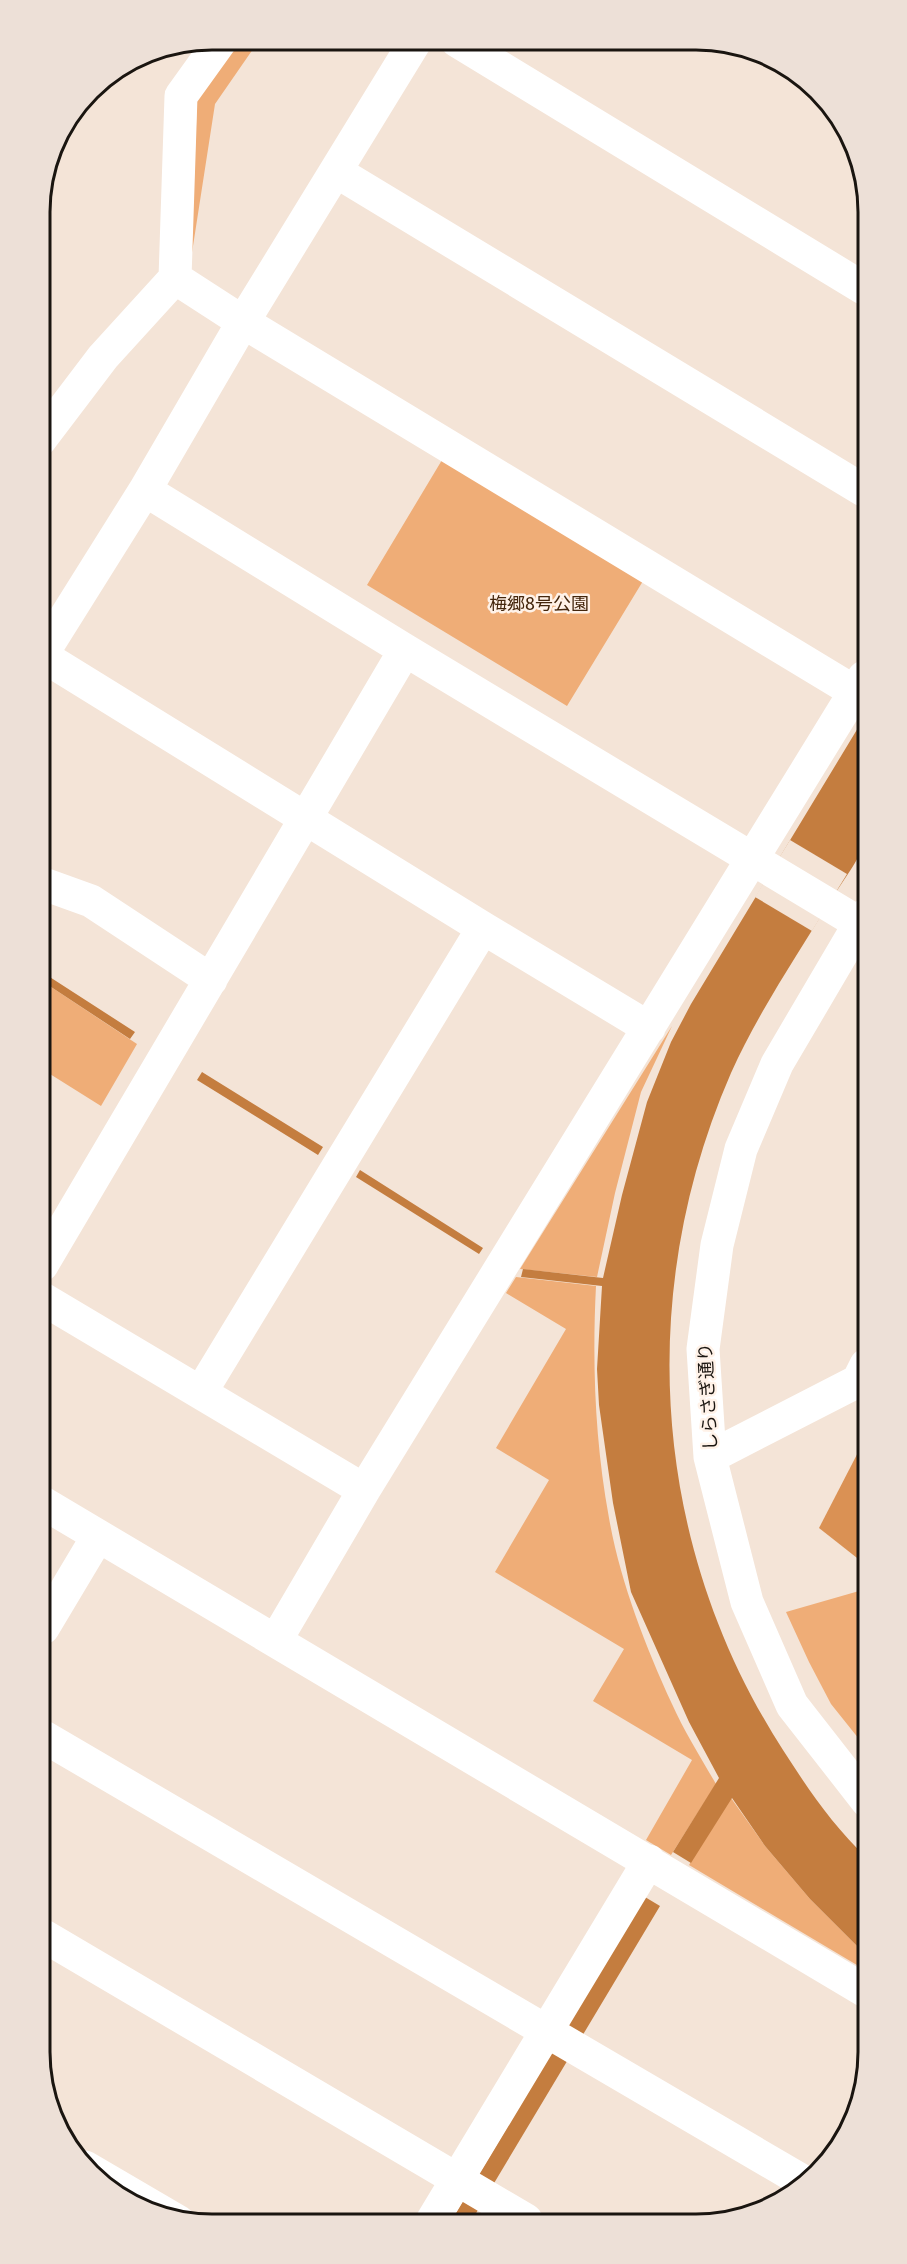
<svg xmlns="http://www.w3.org/2000/svg" width="907" height="2264" font-family="'Fira Sans','Noto Sans JP',sans-serif">
<style>
.green{fill:#efad77}
.forest{fill:#da9154}
.water{fill:#c47d3f}
.pier{fill:#f4e4d7}
.lines{fill:none;stroke-linecap:round;stroke-linejoin:round}
.minor{stroke:#fff;stroke-width:33}
.labels{text-anchor:middle;stroke-width:5;stroke-linejoin:round;paint-order:stroke}
.park-label{font-size:18px;fill:#44260c;stroke:#fff2e8}
.street-label{font-size:18px;fill:#1a1510;stroke:#fff2e8}
.rim{fill:none;stroke:#1a1510;stroke-width:3}
</style>
<rect width="100%" height="100%" fill="#f4e4d7"/>
<!-- green -->
<path class="green" d="M240,39H260L215,104L191,259L197,100Z
M442,460L643,581L567,706L367,585Z
M42,981L137,1044L101,1106L42,1069Z
M672,1026L641,1092L615,1193L597,1277L520,1269Z
M516,1277L596,1286C592,1364 595,1441 609,1518C620,1581 645,1645 672,1704C684,1731 701,1758 716,1784L671,1855L646,1840L692,1760L593,1701L624,1649L495,1572L549,1480L496,1448L566,1329L506,1293Z
M866,1589L867,1749L831,1704L809,1662L786,1612Z
M731,1798L765,1846L810,1899L867,1956V1971L689,1865Z"/>
<!-- forest -->
<path class="forest" d="M866,1437V1565L819,1528Z"/>
<!-- water -->
<path class="water" d="M864,718C864,747 864,776 864,805C864,817 866,830 864,842C863,855 838,888 830,901C796,957 758,1013 731,1073C634,1295 652,1547 783,1750C808,1789 833,1826 867,1858V1956L810,1899L765,1846L732,1798L691,1863L673,1852L719,1778L689,1722L631,1592L613,1503L599,1405L597,1369L602,1286L521,1277L523,1269L603,1278L622,1195L647,1102L671,1042L691,1004Z
M42,972L135,1032L130,1039L42,981Z
M202,1072L323,1147L318,1155L197,1080Z
M360,1170L483,1248L479,1254L356,1177Z
M645,1897L660,1906L472,2220L451,2221Z"/>
<!-- pier -->
<path class="pier" d="M790,840L847,874L812,931L755,897Z"/>
<g class="lines">
<!-- minor -->
<path class="minor" d="M457,41L863,288
M337,172L863,490
M175,278L243,322L855,692
M40,440L103,357L175,278L181,96L222,39
M145,490L405,650L864,926
M41,655L483,928L649,1028
M41,656L145,490L243,322L416,40
M41,883L91,901L211,980
M864,916L777,1064L741,1149L717,1245L703,1349L710,1457L747,1602L792,1705L867,1801
M42,1265L405,650
M43,1299L364,1490
M201,1392L483,928
M710,1457L858,1381L866,1365
M43,1503L867,1992
M43,1628L98,1536
M276,1640L364,1490L864,677
M44,1737L806,2183
M44,1936L526,2220
M85,2167L179,2222
M432,2221L649,1861"/>
</g>
<g class="labels">
<!-- park labels -->
<g class="park-label">
<text x="539" y="610">梅郷8号公園</text>
</g>
<!-- street labels -->
<g class="street-label">
<text transform="translate(708 1397) rotate(-93)" y="6">しらさぎ通り</text>
</g>
</g>
<!-- crop -->
<path d="M0 0H907V2264H0ZM212 50H696A162 162 0 0 1 858 212V2052A162 162 0 0 1 696 2214H212A162 162 0 0 1 50 2052V212A162 162 0 0 1 212 50Z" fill="#ede0d7" fill-rule="evenodd"/>
<path class="rim" d="M212 50H696A162 162 0 0 1 858 212V2052A162 162 0 0 1 696 2214H212A162 162 0 0 1 50 2052V212A162 162 0 0 1 212 50Z"/>
</svg>
